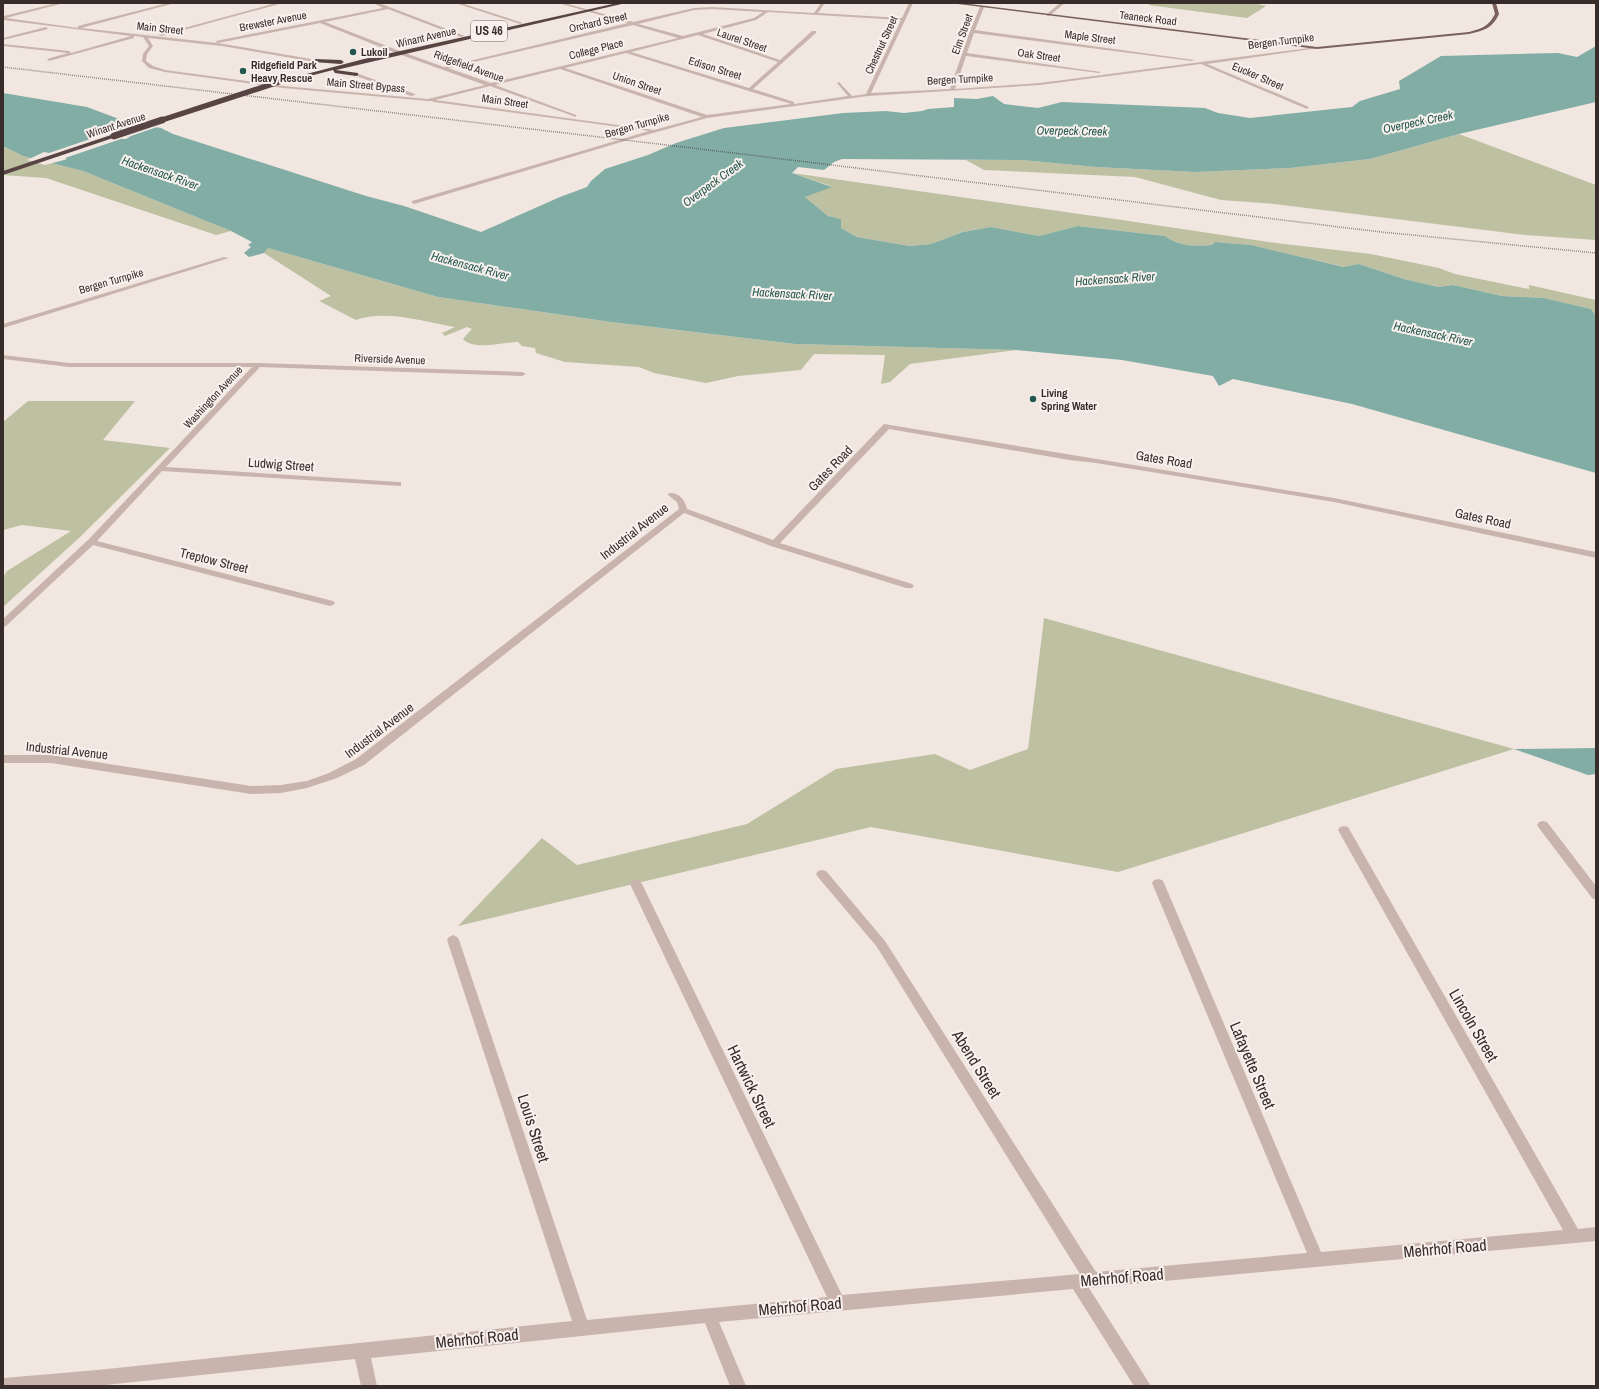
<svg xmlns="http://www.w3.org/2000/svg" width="1599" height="1389" font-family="'Archivo Narrow',sans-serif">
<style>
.green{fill:#bdc0a1}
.water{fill:#81ada5}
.pier{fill:#f2e6e0}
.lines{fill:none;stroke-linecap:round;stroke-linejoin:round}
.minor{fill:#c9b3ad;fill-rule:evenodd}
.major{fill:#79605d;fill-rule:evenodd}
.highway{fill:#584543;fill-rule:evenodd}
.rail{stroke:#382c2b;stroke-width:1.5;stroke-dasharray:0.5 1.5;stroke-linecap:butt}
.highway-bridge-far1{stroke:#584543;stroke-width:5.5}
.highway-bridge{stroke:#584543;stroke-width:7}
.poi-dot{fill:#23574f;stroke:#f9f1ed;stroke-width:1.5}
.labels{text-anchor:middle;stroke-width:4;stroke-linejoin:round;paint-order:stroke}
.far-street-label{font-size:11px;fill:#382c2b;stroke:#f9f1ed}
.far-poi-label{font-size:11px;font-weight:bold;fill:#382c2b;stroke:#f9f1ed;text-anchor:start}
.shield{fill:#f9f1ed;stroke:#726765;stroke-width:1}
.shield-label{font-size:12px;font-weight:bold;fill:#382c2b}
.far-water-label{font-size:12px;font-style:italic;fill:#23574f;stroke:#f9f1ed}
.street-label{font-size:13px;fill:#382c2b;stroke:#f9f1ed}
.near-street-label{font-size:16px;fill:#382c2b;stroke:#f9f1ed}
</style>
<rect width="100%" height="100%" fill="#f2e6e0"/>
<!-- green -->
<path class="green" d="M1153,3H1253L1266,6L1247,18L1148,5Z
M1459,134L1596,185V240L1525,235L1274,204L1221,200L1135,177L984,170L966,160H1022L1096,167L1195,172L1290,168L1370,159Z
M3,146L23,156L83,171L231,231L216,235L46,178L3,175Z
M792,173L1122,220L1276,243L1371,254L1439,268L1455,274L1529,289V285L1596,300V316L1591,309L1544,298L1502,296L1453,285L1438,287L1404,279L1359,264L1345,267L1251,245L1215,242L1212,245C1195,246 1180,247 1165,236L1078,226L1039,236L991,227L963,232L931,244L910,246L857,237L841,228V219L828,216L805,197L831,186Z
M268,248L438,297L611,322L795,344L1016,350L910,364L890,382L881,384L885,355L814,354L801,370L738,376L706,383L654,373L639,367L565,362L536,353L535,348L522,346L518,342C503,342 474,351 463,339L472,329L467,327L445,336L442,333L455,327C425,322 386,309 356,320L319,301L331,296L264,253Z
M28,401H135L103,440L170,448L79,538L3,607V577L7,571L71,531L22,525L3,530V422Z
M1044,618L1514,749L1118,872L871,827L458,926L542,838L577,865L747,824L836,769L935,754L970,770L1028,749Z"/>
<!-- water -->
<path class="water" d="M1596,46V102L1459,134L1370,159L1290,168L1195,172L1096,167L1022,160L842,159L834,162L824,170L798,167L792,173L832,187L805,197L828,216L841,219V228L857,237L910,246L931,244L963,232L991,227L1039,236L1078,226L1165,236C1180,247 1195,246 1212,245L1215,242L1251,245L1344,267L1359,264L1404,279L1438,287L1453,285L1502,296L1544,298L1591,309L1596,316V473L1352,404L1233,379L1219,386L1213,376L1122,360L1016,350L795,344L611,322L438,297L268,248L264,253L249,257L244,253L251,247L248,245L252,242L231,231L83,171L23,156L3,146V93L87,107L119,119L136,124L161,128L173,134L366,196L404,206L481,232L560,197L587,187L591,181L605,169L648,155L676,143L724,128L843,113L886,111L904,113L922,111L928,109L954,107V98L977,99L993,96L1004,104L1038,108L1062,102L1205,108L1218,113L1250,118L1352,107L1360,101L1400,89L1399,81L1441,56L1558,53L1577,57Z
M1596,748V774L1588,775L1514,749Z"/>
<!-- pier -->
<path class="pier" d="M140,123L160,126L131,136L126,139H121L65,158L67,159L64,160L45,165L27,160L44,152L49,153L105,134L104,133L107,132H113Z"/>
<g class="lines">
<!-- minor -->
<path class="minor" d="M57,3H64L6,18L78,28V26L168,3H175L81,28L217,43L216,41L383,8L373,3H379L465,36L461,37L388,9L325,22L397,50L444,67L628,23L558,3H564L633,22L694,8L712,7L814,13L821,3H825L818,13L902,18L909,3H913L871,93L950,89L970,31L980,7L982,6L984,7L975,30L1194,60L1192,61L974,33L967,53L1101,72L1099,73L966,56L955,89L1040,83L1317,47L1319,48L1207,64L1309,107L1307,109L1201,64L1040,85L868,96L707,118L628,140L414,204L412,203V201L649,131L434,102L432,101H428L283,88L165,72L149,68L142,61L143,54L149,46L143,37L134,36V38L49,61L47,59L68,53L3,46V44L69,51L71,53L131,36L3,20L4,16ZM712,9L763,12L754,18L683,36L638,24L694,10ZM768,12L901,20L866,94L852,96L839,82L837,83L848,96L794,104V102L753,89L816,33V31H812L780,60L703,34L756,20ZM320,23L393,52L485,85L428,99L283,86L165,70L153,66L146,61L147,54L153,46L148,38L222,46L315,62L317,60L218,43ZM633,25L678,38L491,83L448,68ZM698,35L778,62L749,88L631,52ZM626,53L791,104L707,115L565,68ZM560,69L702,117L654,130L435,100L490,86L576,117V115L495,85Z
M276,3H283L162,36L158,35Z
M455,3H461L523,23L520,24Z
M1060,3H1065L1049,16H1047V14Z
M46,27L48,29L3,40V38Z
M356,73L415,94V95L411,96L354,75Z
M224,257L229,258L3,328V324Z
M3,355L69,363H258L522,372L526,374L522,376L260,367L166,467L398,482H401V486L162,471L97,541L333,601L335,603L333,605L330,606L93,545L6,626L3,627V619L88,540L252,367H69L3,359Z
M884,424L1334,498L1596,552V558L1334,502L1096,463L1069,460L889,429L780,543L912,584L914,586L912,588H906L771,546L684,513L364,765L337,778L307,788L281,793L251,794L51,763H3V755H51L251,786L281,785L307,781L329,773L356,759L679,509L677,502L668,495L669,493C679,492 685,500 687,509L773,540Z
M1543,821L1547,822L1596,886V900L1592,898L1539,828L1537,825L1539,822Z
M1344,826L1348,827L1578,1229L1596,1227V1241L1089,1288L1151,1386H1134L1073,1289L719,1322L746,1386H730L705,1323L371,1358L377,1386H361L355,1359L96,1386H3L4,1378L97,1370L572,1321L447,940L449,937L453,935L457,937L459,940L587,1320L827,1297L630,884L632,881L636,880L640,881L642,884L842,1295L1080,1274L877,947L818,877L816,874L818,871L822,870L826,871L885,941L1096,1272L1307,1253L1152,883L1154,880L1158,879L1162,880L1164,883L1321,1252L1563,1230L1338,830L1340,827Z"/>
<!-- major -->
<path class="major" d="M950,3H962L1317,47L1469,32C1481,29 1489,26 1495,14L1492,3H1496L1499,14C1493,28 1483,31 1469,34L1317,49Z"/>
<!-- highway -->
<path class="highway" d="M617,3H626L336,70L358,73V75L356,76L335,73L333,70L279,84L276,82L364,59Z
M315,59L341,60L344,62L341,64L313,62L312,61Z
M114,134L117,136L116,137L3,175V171Z"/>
<!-- rail -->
<path class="rail" d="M3,67L684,147L1381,232L1596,253"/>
<!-- highway-bridge-far1 -->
<path class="highway-bridge-far1" d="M159,121L279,82"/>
<!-- highway-bridge -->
<path class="highway-bridge" d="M114,136L162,120"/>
</g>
<!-- markers -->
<g class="poi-dot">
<circle cx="353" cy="52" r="4"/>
<circle cx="243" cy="71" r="4"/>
<circle cx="1033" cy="399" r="4"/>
</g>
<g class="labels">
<!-- far-street labels -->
<g class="far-street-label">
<text transform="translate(1148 18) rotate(7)" y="4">Teaneck Road</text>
<text transform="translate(273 21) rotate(-11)" y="4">Brewster Avenue</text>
<text transform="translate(598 22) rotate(-13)" y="4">Orchard Street</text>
<text transform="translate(160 28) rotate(6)" y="4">Main Street</text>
<text transform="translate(962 34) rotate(-70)" y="4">Elm Street</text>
<text transform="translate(426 37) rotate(-13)" y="4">Winant Avenue</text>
<text transform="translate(1090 37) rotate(7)" y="4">Maple Street</text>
<text transform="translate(742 40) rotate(19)" y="4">Laurel Street</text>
<text transform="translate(1281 41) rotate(-7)" y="4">Bergen Turnpike</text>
<text transform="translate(881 45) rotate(-65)" y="4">Chestnut Street</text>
<text transform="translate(596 49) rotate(-14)" y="4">College Place</text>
<text transform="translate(1039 55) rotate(8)" y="4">Oak Street</text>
<text transform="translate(469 66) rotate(20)" y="4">Ridgefield Avenue</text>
<text transform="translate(715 68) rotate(17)" y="4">Edison Street</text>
<text transform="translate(1258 76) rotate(23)" y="4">Eucker Street</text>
<text transform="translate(960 79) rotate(-3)" y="4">Bergen Turnpike</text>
<text transform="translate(637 83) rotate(19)" y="4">Union Street</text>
<text transform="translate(366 85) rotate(5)" y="4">Main Street Bypass</text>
<text transform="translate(505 101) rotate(8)" y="4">Main Street</text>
<text transform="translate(116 125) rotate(-18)" y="4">Winant Avenue</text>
<text transform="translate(637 125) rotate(-16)" y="4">Bergen Turnpike</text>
<text transform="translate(111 281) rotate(-16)" y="4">Bergen Turnpike</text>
<text transform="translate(390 359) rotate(2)" y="4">Riverside Avenue</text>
<text transform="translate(213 397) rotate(-47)" y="4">Washington Avenue</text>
</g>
<!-- far-poi labels -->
<g class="far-poi-label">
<text x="361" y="56">Lukoil</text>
<text x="251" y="69">Ridgefield Park<tspan x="251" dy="13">Heavy Rescue</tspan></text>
<text x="1041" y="397">Living<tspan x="1041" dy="13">Spring Water</tspan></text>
</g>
<!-- shield labels -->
<rect class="shield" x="471" y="21" width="36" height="20" rx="3"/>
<g class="shield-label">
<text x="489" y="35">US 46</text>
</g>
<!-- far-water labels -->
<g class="far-water-label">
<text transform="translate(1418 122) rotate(-12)" y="4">Overpeck Creek</text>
<text transform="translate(1072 131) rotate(1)" y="4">Overpeck Creek</text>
<text transform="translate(160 173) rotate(19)" y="4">Hackensack River</text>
<text transform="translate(713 183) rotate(-36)" y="4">Overpeck Creek</text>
<text transform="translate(470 266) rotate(15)" y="4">Hackensack River</text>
<text transform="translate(1115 279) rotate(-4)" y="4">Hackensack River</text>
<text transform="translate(792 294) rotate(3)" y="4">Hackensack River</text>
<text transform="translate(1433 334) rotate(12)" y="4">Hackensack River</text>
</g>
<!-- street labels -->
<g class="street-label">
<text transform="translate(1164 459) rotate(9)" y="5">Gates Road</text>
<text transform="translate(281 464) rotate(4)" y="5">Ludwig Street</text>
<text transform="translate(830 468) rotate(-46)" y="5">Gates Road</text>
<text transform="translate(1483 518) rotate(12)" y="5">Gates Road</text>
<text transform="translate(634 531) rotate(-38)" y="5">Industrial Avenue</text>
<text transform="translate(214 560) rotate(14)" y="5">Treptow Street</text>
<text transform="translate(379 730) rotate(-37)" y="5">Industrial Avenue</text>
<text transform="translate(67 750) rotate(6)" y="5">Industrial Avenue</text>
</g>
<!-- near-street labels -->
<g class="near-street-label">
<text transform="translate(1474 1025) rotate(60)" y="6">Lincoln Street</text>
<text transform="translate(977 1064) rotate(58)" y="6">Abend Street</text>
<text transform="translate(1253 1065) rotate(67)" y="6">Lafayette Street</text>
<text transform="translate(752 1086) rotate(64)" y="6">Hartwick Street</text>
<text transform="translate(534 1128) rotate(72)" y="6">Louis Street</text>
<text transform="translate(1445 1248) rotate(-5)" y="6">Mehrhof Road</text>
<text transform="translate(1122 1277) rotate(-5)" y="6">Mehrhof Road</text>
<text transform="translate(800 1306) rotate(-5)" y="6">Mehrhof Road</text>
<text transform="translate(477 1338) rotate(-6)" y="6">Mehrhof Road</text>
</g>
</g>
<!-- border -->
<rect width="1599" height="1389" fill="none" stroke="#382c2b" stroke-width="8"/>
</svg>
